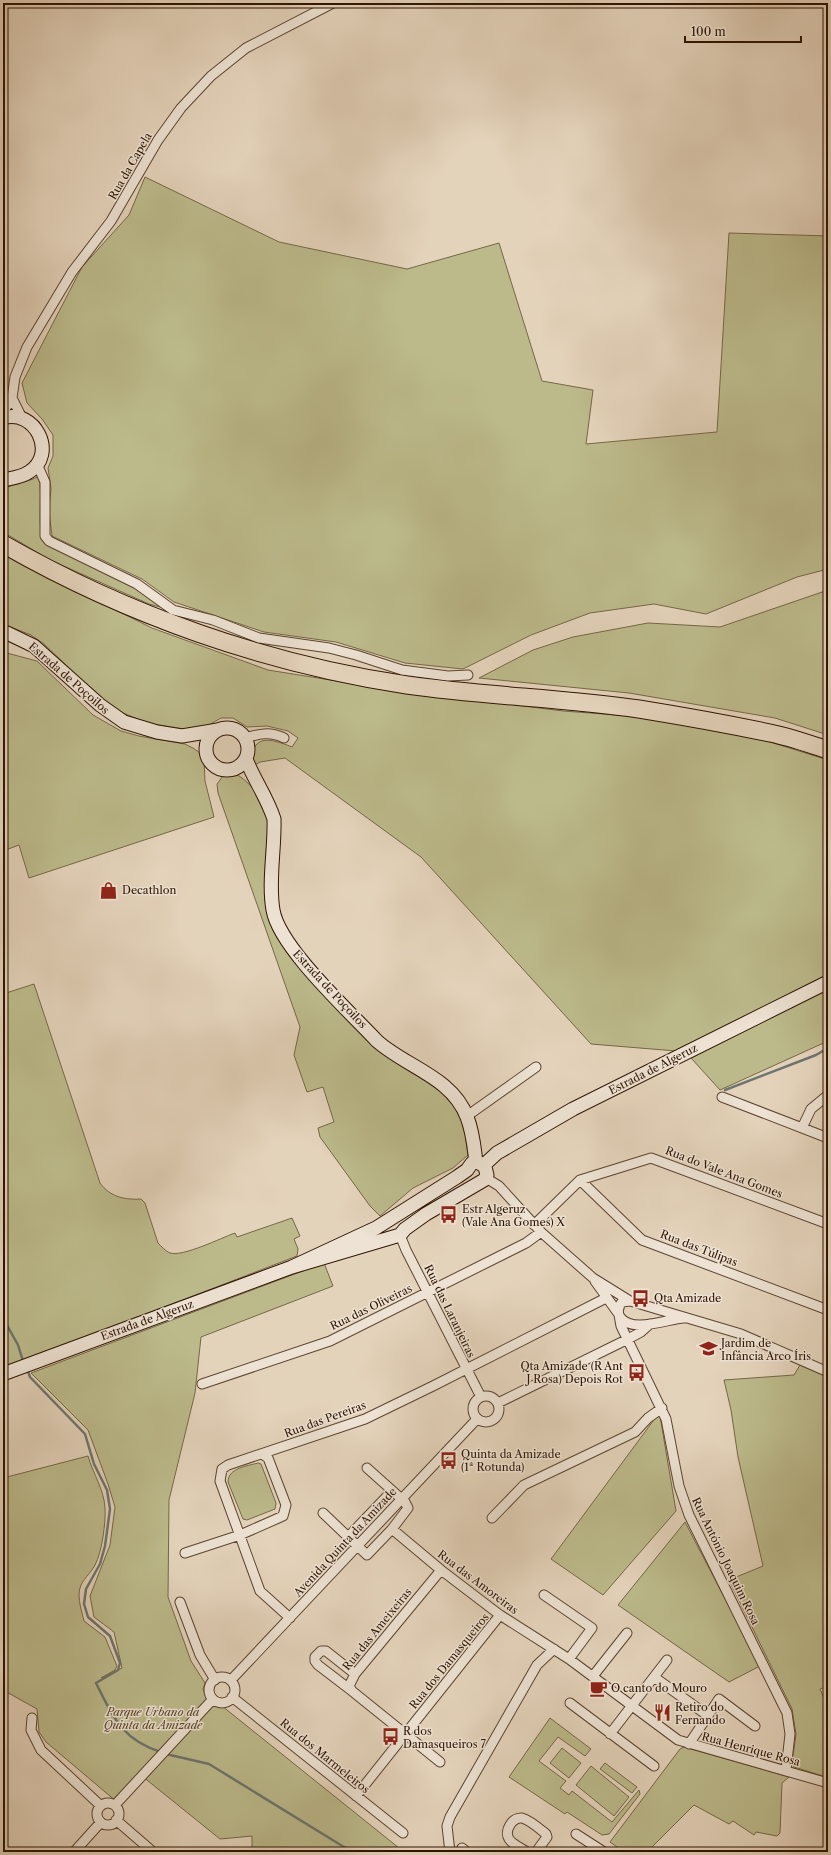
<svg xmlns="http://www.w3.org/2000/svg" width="831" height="1855" font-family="'Libre Caslon Text',serif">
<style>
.green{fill:#bcba8b;stroke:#766746}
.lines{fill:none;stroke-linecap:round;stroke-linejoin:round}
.stream{stroke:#6d756f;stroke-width:2.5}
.street-casing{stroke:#5c4430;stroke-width:11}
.secondary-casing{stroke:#2f1402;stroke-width:15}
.highway-casing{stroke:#2f1402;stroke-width:19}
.street{stroke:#ede2d3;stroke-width:9}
.secondary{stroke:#ede2d3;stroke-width:13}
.highway{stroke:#e4d3bb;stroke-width:17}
.labels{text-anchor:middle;stroke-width:3;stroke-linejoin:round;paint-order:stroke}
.street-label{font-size:11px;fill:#2f1402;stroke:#ede2d3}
.poi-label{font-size:11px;fill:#2f1402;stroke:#ede2d3;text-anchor:start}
.park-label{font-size:11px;font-style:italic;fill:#59462b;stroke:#ede2d3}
</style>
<rect width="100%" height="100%" fill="#e4d3bb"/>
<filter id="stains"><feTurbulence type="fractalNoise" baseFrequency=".005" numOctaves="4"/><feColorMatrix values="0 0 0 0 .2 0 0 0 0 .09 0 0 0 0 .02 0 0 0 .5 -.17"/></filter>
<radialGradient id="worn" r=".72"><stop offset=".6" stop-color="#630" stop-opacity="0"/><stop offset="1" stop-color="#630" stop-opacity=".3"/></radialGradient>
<!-- green -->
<path class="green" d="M145,177L279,242L407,269L499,243L542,381L593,390L586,444L717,432L729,233L828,236V569L797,577L706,614L654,604L590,613L531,635L463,669L405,663L336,642L264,632L174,602L142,579L52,536L49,512L51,488L48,468L53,456V435L42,419L27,403L22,383L82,267L129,215Z
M39,476C43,500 37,518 43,541L144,592L160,607L149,604L50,560L3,532V489C15,483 27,483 39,476Z
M3,554L152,628L268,670L368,686L563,711L645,717L751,736L828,760V974L676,1051L591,1044L421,857L285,758L260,762L253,766C249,733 270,738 292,747L298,738L288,731L267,726L247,727L233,718H221L207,726L184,729L147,723L111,708L44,644L31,635L3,624Z
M828,590V735L775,718L629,693L479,678L533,650L573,637L648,623L720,627Z
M3,652L37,661L93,715L121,731L139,736L185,744L193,748L200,753L204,760L205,781L214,817L29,878L19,845L3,851Z
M226,772C244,771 266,802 269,819C271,826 269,836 268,843C268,875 261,910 278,939L337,1006L439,1087L450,1100L463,1119L468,1155L453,1168L413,1188L380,1216L370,1206L320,1137L318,1128L334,1122L323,1087L307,1092L294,1055L300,1027L218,793L217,784Z
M34,984L100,1183C110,1197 125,1200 141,1199L145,1203L158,1243C161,1246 165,1251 170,1253C183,1257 221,1238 235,1233L237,1237L292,1218L300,1236L294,1239L298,1249L297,1256L27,1360L3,1372V994Z
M828,989V1041L720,1090L691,1058Z
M324,1263L333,1286L201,1337L195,1393L169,1500L168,1597L191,1661L205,1683L203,1689L206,1697L222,1706L399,1848L396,1852H252V1836L220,1839L142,1776L117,1802L46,1742L39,1732L37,1709L3,1690V1478L88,1456C93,1474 104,1489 105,1508C106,1522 102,1552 95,1565C91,1573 82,1580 80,1588C77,1598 82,1612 84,1621L105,1637L117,1666L115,1670L101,1678L122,1668L114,1632L94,1617L90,1596L110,1545L115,1507L108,1484L88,1430L31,1373Z
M800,1365L828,1377V1686L820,1689L828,1708V1777H826L794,1767L792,1763L796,1734L792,1709L729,1580L763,1566L738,1457L731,1410L724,1380L794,1375Z
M660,1416L676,1511L603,1595L551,1559L656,1417Z
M258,1463L261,1464L276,1503L275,1509L247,1520L243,1519L228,1482C228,1468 247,1466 258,1463Z
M685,1522L760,1666L729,1682L618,1605Z
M550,1718L591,1749L585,1756L558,1737L539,1761L566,1781L560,1788L569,1795L572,1791L612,1822L639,1790L640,1794L609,1834L602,1835L567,1812L565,1814L509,1777Z
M684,1747L789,1777L782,1783L780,1833L777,1836L756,1832L754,1835L733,1821L729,1824L694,1805L647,1852H624L610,1842L680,1749Z
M562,1748L581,1763L569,1778L550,1763Z
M605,1763L637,1787L632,1793L600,1769Z
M591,1766L629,1797L614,1816L576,1785Z"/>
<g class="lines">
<!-- stream -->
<path class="stream" d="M725,1090L816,1055L828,1048
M3,1318L18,1345L23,1361
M27,1369L30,1377L85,1434L94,1464L107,1490L110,1509L105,1546L100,1564L86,1589L84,1604L88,1617L110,1636L120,1663L118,1670L96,1683C113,1717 122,1740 161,1752
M166,1754L209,1764L344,1847L356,1852"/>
<defs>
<path id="street" d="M12,398L22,418
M3,412L12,398L15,377L27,347L72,272L111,221L158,140L181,108L211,76L246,48L333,3
M37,464L45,482V536L49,541L137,584L173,610L213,620L259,638L329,648L356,655L402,670L448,676L468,675
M245,738C259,734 270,731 284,738
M722,1097L828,1138
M467,1116L536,1067
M802,1128L811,1109L828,1095
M486,1178L499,1186L541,1232L593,1278L630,1301L741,1334L828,1372
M580,1180L642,1240L828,1310
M534,1225L580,1180L651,1158L828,1224
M400,1235L406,1250L481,1397
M595,1281L618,1313
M630,1301L622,1302C618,1307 617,1312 620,1317C632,1334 667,1319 684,1318
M619,1315L621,1326L666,1419L679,1486L689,1515L787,1713L790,1734L786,1770
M202,1384L330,1341L526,1243L541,1232
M473 1409a13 13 0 1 1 26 0a13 13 0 1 1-26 0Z
M498,1403L628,1339L641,1332L650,1324
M323,1513L367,1555L392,1529L408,1508L405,1502L367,1468
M492,1518L524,1485L635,1432L648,1418L662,1408
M392,1529L441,1570L500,1615L569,1659L678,1740L828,1783
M348,1537L392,1491
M185,1553L240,1535L283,1516L286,1505L268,1458L262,1454
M544,1595L592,1628L569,1659
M180,1602L200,1655L215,1680
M290,1618L260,1591L220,1481L222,1469L228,1465L365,1419L433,1386L606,1298
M593,1676L627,1633
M654,1677L707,1715
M209 1690a13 13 0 1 1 26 0a13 13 0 1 1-26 0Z
M231,1680L477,1419
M352,1691L318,1665L315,1661V1657L321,1651H326L355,1674
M232,1697L403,1833
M570,1703L654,1766
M32,1718L31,1730L41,1750L101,1806
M610,1734L667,1660
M689,1744L719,1699L755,1726
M440,1762L352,1691L349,1686L355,1674L441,1570
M356,1796L500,1615
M97 1814a11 11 0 1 1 22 0a11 11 0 1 1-22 0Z
M115,1805L213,1699
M116,1820L153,1852
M576,1834L604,1852
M462,1848L467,1852
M74,1852L101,1822
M450,1852L447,1826L450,1817L537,1665L554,1649
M527,1852C521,1848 512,1844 509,1839C504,1831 512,1817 522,1818C530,1820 540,1829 546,1834L547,1837L536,1852"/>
<path id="secondary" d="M3,418C35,408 58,454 29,472C22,477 12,478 3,480
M3,631L34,646L100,705L124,722L157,732L182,736L218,730
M206 749a21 21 0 1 1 42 0a21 21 0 1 1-42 0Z
M246,759C254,780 267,797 274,819C275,849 268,881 273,910C279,947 349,1011 377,1041C406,1067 452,1077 467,1117C473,1132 474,1147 476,1162
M484,1165L497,1153L573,1109L828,982
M3,1374L292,1267L400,1235L405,1229L426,1214L484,1180L487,1175L485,1167L478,1162L472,1163L467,1170L457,1177L376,1228L292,1267"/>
<path id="highway" d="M3,544C127,615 266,664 407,685C484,696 562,698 639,709C682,716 727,724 770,733C790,737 809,744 828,750"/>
</defs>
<!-- street casing -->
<use href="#street" class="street-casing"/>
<!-- secondary casing -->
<use href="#secondary" class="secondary-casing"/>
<!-- highway casing -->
<use href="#highway" class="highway-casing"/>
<!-- street -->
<use href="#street" class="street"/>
<!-- secondary -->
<use href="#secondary" class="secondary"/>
<!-- highway -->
<use href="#highway" class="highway"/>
</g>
<!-- icons -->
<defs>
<symbol id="shop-bare" viewBox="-9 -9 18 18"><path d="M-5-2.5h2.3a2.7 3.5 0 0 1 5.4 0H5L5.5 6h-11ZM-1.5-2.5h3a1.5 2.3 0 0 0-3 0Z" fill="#8f2418" stroke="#ede2d3" stroke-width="2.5" paint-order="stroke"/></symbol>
<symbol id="bus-bare" viewBox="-9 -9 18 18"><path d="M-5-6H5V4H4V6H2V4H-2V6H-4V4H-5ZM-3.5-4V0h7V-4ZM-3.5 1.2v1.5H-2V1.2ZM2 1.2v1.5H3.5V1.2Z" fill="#8f2418" stroke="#ede2d3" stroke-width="2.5" paint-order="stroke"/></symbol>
<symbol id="school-bare" viewBox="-9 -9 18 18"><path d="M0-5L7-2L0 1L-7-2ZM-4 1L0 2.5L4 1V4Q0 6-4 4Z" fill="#8f2418" stroke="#ede2d3" stroke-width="2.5" paint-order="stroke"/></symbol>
<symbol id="cafe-bare" viewBox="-9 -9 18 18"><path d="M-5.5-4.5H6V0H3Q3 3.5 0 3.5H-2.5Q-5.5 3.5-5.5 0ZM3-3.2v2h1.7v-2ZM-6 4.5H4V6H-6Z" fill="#8f2418" stroke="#ede2d3" stroke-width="2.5" paint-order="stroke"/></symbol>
<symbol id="restaurant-bare" viewBox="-9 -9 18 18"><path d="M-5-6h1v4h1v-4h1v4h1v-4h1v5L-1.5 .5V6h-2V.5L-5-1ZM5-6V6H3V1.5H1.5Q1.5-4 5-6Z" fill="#8f2418" stroke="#ede2d3" stroke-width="2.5" paint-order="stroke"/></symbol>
</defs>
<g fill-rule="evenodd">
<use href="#shop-bare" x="96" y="878" width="25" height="25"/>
<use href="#bus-bare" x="436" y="1202" width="25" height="25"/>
<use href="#bus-bare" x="628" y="1286" width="25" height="25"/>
<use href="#school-bare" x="696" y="1336" width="25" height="25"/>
<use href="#bus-bare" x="624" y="1360" width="25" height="25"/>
<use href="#bus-bare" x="436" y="1448" width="25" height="25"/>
<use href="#cafe-bare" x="586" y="1676" width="25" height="25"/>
<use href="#restaurant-bare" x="650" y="1700" width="25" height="25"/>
<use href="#bus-bare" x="378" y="1724" width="25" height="25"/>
</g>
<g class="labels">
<!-- street labels -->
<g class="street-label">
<text transform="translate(130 166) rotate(-60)" y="4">Rua da Capela</text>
<text transform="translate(69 678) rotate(41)" y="4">Estrada de Poçoilos</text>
<text transform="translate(330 989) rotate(47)" y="4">Estrada de Poçoilos</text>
<text transform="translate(653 1069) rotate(-27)" y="4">Estrada de Algeruz</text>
<text transform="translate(724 1172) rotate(21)" y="4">Rua do Vale Ana Gomes</text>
<text transform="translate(699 1248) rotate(21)" y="4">Rua das Túlipas</text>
<text transform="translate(371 1307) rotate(-26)" y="4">Rua das Oliveiras</text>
<text transform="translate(450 1311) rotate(64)" y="4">Rua das Laranjeiras</text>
<text transform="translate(147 1320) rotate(-20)" y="4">Estrada de Algeruz</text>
<text transform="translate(325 1419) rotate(-20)" y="4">Rua das Pereiras</text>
<text transform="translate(345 1542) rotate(-47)" y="4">Avenida Quinta da Amizade</text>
<text transform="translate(726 1561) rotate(64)" y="4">Rua António Joaquim Rosa</text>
<text transform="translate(478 1582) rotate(37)" y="4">Rua das Amoreiras</text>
<text transform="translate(377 1629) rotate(-51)" y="4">Rua das Ameixeiras</text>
<text transform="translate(449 1661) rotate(-51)" y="4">Rua dos Damasqueiros</text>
<text transform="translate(751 1749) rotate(15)" y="4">Rua Henrique Rosa</text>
<text transform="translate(325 1756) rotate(39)" y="4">Rua dos Marmeleiros</text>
</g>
<!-- poi labels -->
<g class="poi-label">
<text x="122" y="894">Decathlon</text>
<text x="462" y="1213">Estr Algeruz<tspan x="462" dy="13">(Vale Ana Gomes) X</tspan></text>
<text x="654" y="1302">Qta Amizade</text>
<text x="721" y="1347">Jardim de<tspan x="721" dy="13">Infância Arco Íris</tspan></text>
<text x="623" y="1370" text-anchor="end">Qta Amizade (R Ant<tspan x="623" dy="13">J Rosa) Depois Rot</tspan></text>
<text x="461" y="1458">Quinta da Amizade<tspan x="461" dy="13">(1ª Rotunda)</tspan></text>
<text x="611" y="1692">O canto do Mouro</text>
<text x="675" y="1711">Retiro do<tspan x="675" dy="13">Fernando</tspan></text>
<text x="403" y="1735">R dos<tspan x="403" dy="13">Damasqueiros 7</tspan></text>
</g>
<!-- park labels -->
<g class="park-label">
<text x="153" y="1716">Parque Urbano da<tspan x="153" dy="13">Quinta da Amizade</tspan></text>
</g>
</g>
<!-- margin -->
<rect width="831" height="1855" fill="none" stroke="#e4d3bb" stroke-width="16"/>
<rect x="4" y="4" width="823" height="1847" fill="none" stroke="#2f1402" stroke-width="2"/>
<rect x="8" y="8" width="815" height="1839" fill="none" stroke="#2f1402"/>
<!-- scale -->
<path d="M685 36v6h116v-6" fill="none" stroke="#2f1402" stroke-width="2"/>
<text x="691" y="36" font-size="12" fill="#2f1402" stroke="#ede2d3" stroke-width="3" paint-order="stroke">100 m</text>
<rect width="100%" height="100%" filter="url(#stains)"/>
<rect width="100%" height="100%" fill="url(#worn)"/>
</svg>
